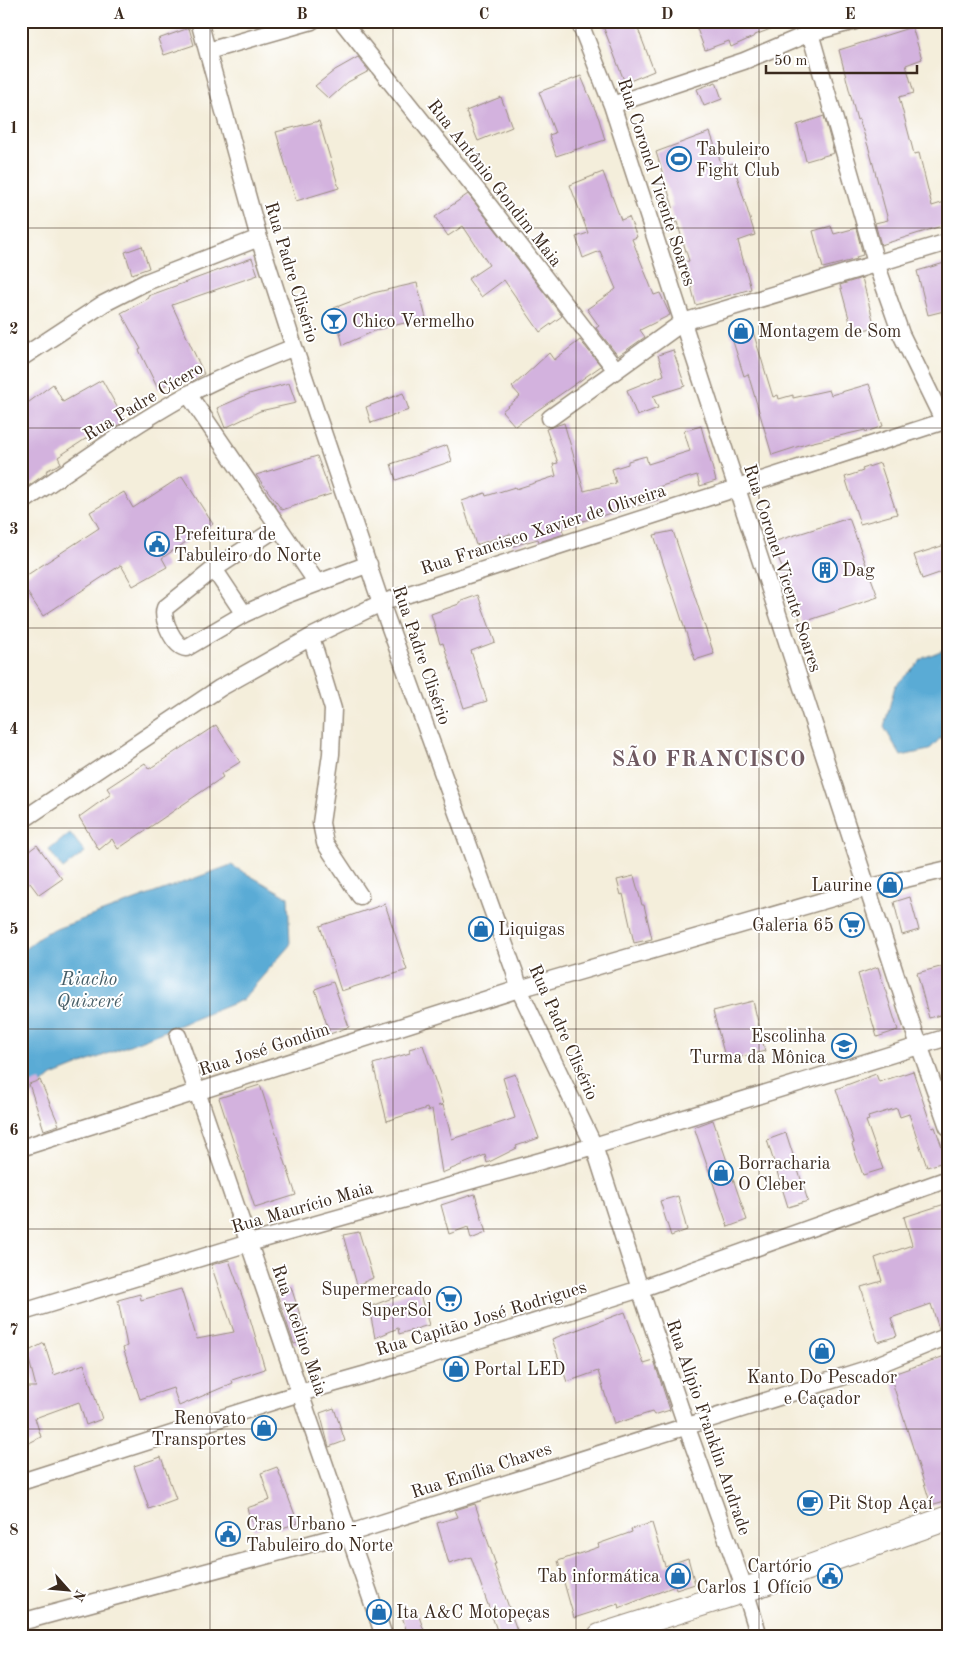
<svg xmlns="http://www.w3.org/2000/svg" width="969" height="1657" font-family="'Old Standard TT',serif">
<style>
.water{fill:#5aabd5;stroke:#4a6a7a}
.building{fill:#d3b2de}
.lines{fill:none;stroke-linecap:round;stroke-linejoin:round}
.street-casing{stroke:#988c7c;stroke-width:19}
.secondary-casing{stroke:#988c7c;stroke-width:26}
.street{stroke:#fff;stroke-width:16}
.secondary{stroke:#fff;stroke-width:24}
.grid{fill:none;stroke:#3b2a1e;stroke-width:1;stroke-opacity:0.55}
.labels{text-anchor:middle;stroke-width:4;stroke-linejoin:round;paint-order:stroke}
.poi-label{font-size:18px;fill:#3b2a1e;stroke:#fff;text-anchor:start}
.street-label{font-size:18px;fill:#3b2a1e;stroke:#fff}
.water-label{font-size:19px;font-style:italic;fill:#475e67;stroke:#fff}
.district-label{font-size:22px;font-weight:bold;letter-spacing:1px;fill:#705a61;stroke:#fff}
.neatline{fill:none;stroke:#3b2a1e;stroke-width:2}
.grid-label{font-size:16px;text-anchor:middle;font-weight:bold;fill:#3b2a1e}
</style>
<rect width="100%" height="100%" fill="#fff"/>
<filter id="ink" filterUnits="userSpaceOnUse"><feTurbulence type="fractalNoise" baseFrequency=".02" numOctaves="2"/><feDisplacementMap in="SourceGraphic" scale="10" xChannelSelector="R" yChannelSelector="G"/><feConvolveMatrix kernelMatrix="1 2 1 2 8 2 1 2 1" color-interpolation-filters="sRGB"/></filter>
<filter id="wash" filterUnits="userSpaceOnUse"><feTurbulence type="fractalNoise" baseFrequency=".0096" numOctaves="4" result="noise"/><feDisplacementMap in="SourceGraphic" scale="20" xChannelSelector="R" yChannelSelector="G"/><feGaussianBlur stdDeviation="1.12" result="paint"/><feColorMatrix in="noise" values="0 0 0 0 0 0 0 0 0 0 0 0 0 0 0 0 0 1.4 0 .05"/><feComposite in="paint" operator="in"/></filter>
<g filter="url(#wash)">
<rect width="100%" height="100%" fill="#f4eedb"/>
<!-- water -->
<path class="water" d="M948,648V730L929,750L901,756L884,727L895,686L923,658Z
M70,833L85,852L63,869L49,850Z
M231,865L288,897L290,945L242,1000L52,1076L21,1102V952L45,933Z"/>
<g id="blocks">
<!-- building -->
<path class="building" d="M601,21H635L654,71L625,83Z
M694,21H786V23L755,35V36L731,47L729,41L705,50Z
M912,27L922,59L906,65L914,93L899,97L914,154L919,153L932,206L948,201V224L881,245L875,223L888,220L869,149L859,119L857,120L839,50Z
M189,28L194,45L164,55L158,39Z
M358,57L369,71L348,82L329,99L315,86L335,70Z
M581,76L599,119L605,140L556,156L549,135L555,133L539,92Z
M716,82L722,99L704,106L697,89Z
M501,97L512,127L478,141L466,111Z
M824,116L834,153L806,161L797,125Z
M319,121L339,188L296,201L276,132Z
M710,132L722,166L733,163L755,235L738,241L751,289L696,305L685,262L689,261L677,222L674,223L670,208L673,207L656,152Z
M603,172L621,220L629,217L637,237L632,239L654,295L660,293L670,315L640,330L645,337L618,356L596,328L599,326L587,309L616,289L600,251L583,258L576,237L588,233L570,185Z
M468,194L562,316L540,332L504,280L481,297L468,279L489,265L463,226L448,236L435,217Z
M831,226L834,234L856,228L863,255L856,257L857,259L823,268L813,231Z
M142,246L149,268L132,274L125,252Z
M252,258L258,275L172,305L204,374L191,382L188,374L158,389L139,350L141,349L121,313L149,298L148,296Z
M948,262V310L928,315L917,271Z
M862,278L875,327L853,333L840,285Z
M417,283L426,318L379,329L343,345L334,308L373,293Z
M751,325L773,397L778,395L779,399L793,395V398L829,390L831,395L869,384L883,426L866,432L865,430L809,443L772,455L748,374L744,376L730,332Z
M580,340L601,366L515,426L502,411L520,396L512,387L549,353L554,360Z
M673,350L685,386L653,396L658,408L637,416L627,390L664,375L658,355Z
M102,380L125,421L99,438L96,432L58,457L61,463L46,471L47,473L21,491V408L53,384L63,402Z
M289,383L296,403L260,411L225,428L217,408L249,394Z
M403,393L409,410L371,423L366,407Z
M564,423L584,491L616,483L612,469L628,464V461L646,456L648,464L690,451L684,431L701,426L716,481L700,486L697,475L655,488L658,500L561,527L564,534L539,542L538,539L513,546L510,534L476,545L462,501L485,493L486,496L515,487L516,489L556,476L553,464L558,463L546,429Z
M447,445L452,461L396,480L391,464Z
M317,456L331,494L282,510L256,475Z
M880,463L897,514L860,524L845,477L863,471L862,469Z
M182,476L213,524L162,558L167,567L133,586L121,565L43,616L21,583V579L99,528L90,512L124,492L133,508Z
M849,518L878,597L801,623L773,542Z
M673,531L714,654L695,660L654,535Z
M948,544V570L922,579L914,555Z
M478,595L495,642L471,651L487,701L464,708L443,643L440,644L431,614L459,604V602Z
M216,725L240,762L221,774L223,777L118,849L112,839L99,850L79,817L111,794L107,788L145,763L149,769Z
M37,845L62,879L39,895L30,883L21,889V857Z
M634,876L642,905H644L652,939L634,943L623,894L621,895L617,880Z
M910,897L919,930L902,935L894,902Z
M385,904L407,970L341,991L320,926Z
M948,965V1013L929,1018L917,973Z
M878,967L898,1030L877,1037L858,974Z
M333,982L349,1027L330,1034L315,989Z
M753,1001L765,1051L726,1061L713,1011Z
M423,1045L443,1104L438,1106L443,1105L452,1139L515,1118L503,1078L515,1074L539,1138L516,1146L517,1148L487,1163L485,1155L442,1173L432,1109L428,1111L427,1108L387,1121L373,1064L410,1053L409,1049Z
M913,1071L932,1128L935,1127L947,1161L927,1167L909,1114L900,1117L897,1108L868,1117L869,1120L866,1121L883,1169L863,1175L852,1144L854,1143L836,1089L876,1074L879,1082Z
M40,1080L59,1125L44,1130L29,1084Z
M260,1085L296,1195L255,1208L219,1098Z
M713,1120L747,1220L728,1227L694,1127Z
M786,1133L808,1201L788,1207L767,1140Z
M475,1194L486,1233L471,1239L468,1227L449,1234L441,1205Z
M678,1196L687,1230L671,1236L660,1201Z
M948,1203V1326L939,1329L931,1304L891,1318L897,1336L878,1342L861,1287L882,1281L875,1258L912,1245L904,1217Z
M359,1232L373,1278L357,1285L343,1235Z
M229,1260L249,1315L265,1369L232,1380L233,1383L179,1406L173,1388L140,1399L123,1348L127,1346L118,1300L140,1294L141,1300L181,1289L197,1339L234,1332L211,1265Z
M291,1287L308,1340L294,1344L276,1291Z
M418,1288L429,1325L399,1334L398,1328L375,1338L369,1307Z
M625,1312L644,1364L654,1361L670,1410L654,1415L652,1412L614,1424L598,1371L567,1382L552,1339Z
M44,1343L54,1375L84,1364L102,1419L86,1425L79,1402L35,1418L41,1437L21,1447V1387H36L27,1352Z
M942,1357H948V1500L931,1505L890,1375Z
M334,1408L345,1441L329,1447L320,1413Z
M161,1457L176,1499L149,1509L134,1466Z
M277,1467L298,1523L279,1529L277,1522L254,1530L247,1508L270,1500L261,1473Z
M475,1504L496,1565H494L519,1636H499L471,1557L449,1564L437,1523L458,1517L455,1510Z
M652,1523L665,1566L688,1558L695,1584L676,1590L675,1586L619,1608L618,1604L574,1618L558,1561L599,1547L598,1544L632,1532L631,1529Z
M417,1611L426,1636H408L402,1616Z"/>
</g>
</g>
<g filter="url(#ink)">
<use href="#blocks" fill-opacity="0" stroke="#988c7c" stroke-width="1"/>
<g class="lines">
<defs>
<path id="street" d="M199,21L259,238L294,347L381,603L515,973L519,989L594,1146L640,1289L686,1425L745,1590L759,1636
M342,21L480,194L616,370
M579,21L612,105L911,1022L948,1127
M812,21L810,33L876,263L901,334L944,422
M208,51L312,21
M612,105L744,61L810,33L855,21
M21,358L103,304L146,282L259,238
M188,394L317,583
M550,418L683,322L948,242
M21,503C76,466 129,427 187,395C221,376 258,362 294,347
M277,528L214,569L165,608C161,618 174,647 186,648L244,614L283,596L369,564
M214,569L244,614
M311,637L333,709L331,754L321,823L325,843L360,896
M21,821L220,688L311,637L381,603L948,420
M178,1036L300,1393L384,1636
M21,1148L519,989L867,888L948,869
M23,1312L249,1243L594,1146L948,1037
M21,1482L300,1393L399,1365L640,1289L948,1179
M21,1622L350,1533L867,1369L948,1336"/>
<path id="secondary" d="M600,1636L745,1590L948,1518"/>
</defs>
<!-- street casing -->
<use href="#street" class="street-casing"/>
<!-- secondary casing -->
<use href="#secondary" class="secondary-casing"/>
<!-- street -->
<use href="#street" class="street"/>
<!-- secondary -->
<use href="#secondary" class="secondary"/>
</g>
</g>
<!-- grid -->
<path class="grid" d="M210,21V1636M393,21V1636M576,21V1636M759,21V1636M21,228H948M21,428H948M21,628H948M21,828H948M21,1029H948M21,1229H948M21,1429H948"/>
<!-- icons -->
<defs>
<symbol id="stadium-ring" viewBox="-11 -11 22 22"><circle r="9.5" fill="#fff" stroke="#1f6fb2" stroke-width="1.5"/><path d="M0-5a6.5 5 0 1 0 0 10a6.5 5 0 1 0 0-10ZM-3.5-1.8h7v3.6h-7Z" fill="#1f6fb2"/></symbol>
<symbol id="bar-ring" viewBox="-11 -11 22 22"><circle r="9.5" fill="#fff" stroke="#1f6fb2" stroke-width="1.5"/><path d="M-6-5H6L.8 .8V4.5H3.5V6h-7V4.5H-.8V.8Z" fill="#1f6fb2"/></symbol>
<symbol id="shop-ring" viewBox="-11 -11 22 22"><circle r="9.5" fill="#fff" stroke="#1f6fb2" stroke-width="1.5"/><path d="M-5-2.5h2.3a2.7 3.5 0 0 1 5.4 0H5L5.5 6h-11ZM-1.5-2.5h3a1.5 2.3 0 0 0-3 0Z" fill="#1f6fb2"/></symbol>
<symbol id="civic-ring" viewBox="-11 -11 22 22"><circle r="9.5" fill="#fff" stroke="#1f6fb2" stroke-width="1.5"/><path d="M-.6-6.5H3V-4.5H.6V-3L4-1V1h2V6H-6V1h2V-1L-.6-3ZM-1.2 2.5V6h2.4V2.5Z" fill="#1f6fb2"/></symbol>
<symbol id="building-ring" viewBox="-11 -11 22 22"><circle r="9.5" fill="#fff" stroke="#1f6fb2" stroke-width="1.5"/><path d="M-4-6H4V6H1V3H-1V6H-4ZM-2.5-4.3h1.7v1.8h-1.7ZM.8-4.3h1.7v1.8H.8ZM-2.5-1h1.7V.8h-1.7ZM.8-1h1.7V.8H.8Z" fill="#1f6fb2"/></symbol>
<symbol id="supermarket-ring" viewBox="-11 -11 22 22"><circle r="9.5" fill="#fff" stroke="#1f6fb2" stroke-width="1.5"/><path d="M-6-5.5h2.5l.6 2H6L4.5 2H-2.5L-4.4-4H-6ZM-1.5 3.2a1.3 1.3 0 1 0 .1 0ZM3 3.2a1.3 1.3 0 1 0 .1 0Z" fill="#1f6fb2"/></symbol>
<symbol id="school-ring" viewBox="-11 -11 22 22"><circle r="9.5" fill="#fff" stroke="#1f6fb2" stroke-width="1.5"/><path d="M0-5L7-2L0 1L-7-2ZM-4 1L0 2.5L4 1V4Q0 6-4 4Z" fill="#1f6fb2"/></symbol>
<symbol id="cafe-ring" viewBox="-11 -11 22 22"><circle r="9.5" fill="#fff" stroke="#1f6fb2" stroke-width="1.5"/><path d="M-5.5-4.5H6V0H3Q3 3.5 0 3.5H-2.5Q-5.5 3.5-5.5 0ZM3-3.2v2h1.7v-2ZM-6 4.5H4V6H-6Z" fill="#1f6fb2"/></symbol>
</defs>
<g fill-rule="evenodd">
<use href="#stadium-ring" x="665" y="145" width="28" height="28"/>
<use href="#bar-ring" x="320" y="307" width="28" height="28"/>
<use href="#shop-ring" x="727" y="317" width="28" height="28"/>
<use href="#civic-ring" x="143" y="530" width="28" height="28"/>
<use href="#building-ring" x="811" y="556" width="28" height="28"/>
<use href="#shop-ring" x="876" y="871" width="28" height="28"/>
<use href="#supermarket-ring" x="838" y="911" width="28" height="28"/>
<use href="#shop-ring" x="467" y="915" width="28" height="28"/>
<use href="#school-ring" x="830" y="1032" width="28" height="28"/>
<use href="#shop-ring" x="707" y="1159" width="28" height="28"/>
<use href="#supermarket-ring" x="435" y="1285" width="28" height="28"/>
<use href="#shop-ring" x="808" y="1337" width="28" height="28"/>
<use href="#shop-ring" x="442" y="1355" width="28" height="28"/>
<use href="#shop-ring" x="250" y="1414" width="28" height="28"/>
<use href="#cafe-ring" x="796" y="1489" width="28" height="28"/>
<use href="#civic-ring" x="214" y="1520" width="28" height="28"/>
<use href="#shop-ring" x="664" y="1562" width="28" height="28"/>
<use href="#civic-ring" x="816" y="1562" width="28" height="28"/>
<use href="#shop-ring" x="365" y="1598" width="28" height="28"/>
</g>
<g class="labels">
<!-- poi labels -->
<g class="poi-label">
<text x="696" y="155">Tabuleiro<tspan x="696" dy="21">Fight Club</tspan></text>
<text x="352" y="327">Chico Vermelho</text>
<text x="758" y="337">Montagem de Som</text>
<text x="174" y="540">Prefeitura de<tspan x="174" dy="21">Tabuleiro do Norte</tspan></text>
<text x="842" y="576">Dag</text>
<text x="872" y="891" text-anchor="end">Laurine</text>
<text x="834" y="931" text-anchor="end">Galeria 65</text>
<text x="498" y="935">Liquigas</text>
<text x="826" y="1042" text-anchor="end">Escolinha<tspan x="826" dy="21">Turma da Mônica</tspan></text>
<text x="738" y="1169">Borracharia<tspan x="738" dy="21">O Cleber</tspan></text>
<text x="432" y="1295" text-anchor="end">Supermercado<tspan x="432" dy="21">SuperSol</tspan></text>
<text x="474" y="1375">Portal LED</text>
<text x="822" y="1383" text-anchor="middle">Kanto Do Pescador<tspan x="822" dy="21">e Caçador</tspan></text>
<text x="246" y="1424" text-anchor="end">Renovato<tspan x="246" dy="21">Transportes</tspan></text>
<text x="828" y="1509">Pit Stop Açaí</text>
<text x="246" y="1530">Cras Urbano -<tspan x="246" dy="21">Tabuleiro do Norte</tspan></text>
<text x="812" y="1572" text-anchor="end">Cartório<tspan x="812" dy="21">Carlos 1 Ofício</tspan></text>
<text x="660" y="1582" text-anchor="end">Tab informática</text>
<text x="396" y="1618">Ita A&amp;C Motopeças</text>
</g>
<!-- street labels -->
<g class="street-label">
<text transform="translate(657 182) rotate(72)" y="6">Rua Coronel Vicente Soares</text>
<text transform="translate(495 183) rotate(52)" y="6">Rua Antônio Gondim Maia</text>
<text transform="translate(292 272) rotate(73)" y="6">Rua Padre Clisério</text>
<text transform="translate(143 401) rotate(-31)" y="6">Rua Padre Cícero</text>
<text transform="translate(543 529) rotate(-18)" y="6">Rua Francisco Xavier de Oliveira</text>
<text transform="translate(783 568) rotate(72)" y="6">Rua Coronel Vicente Soares</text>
<text transform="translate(422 655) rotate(71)" y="6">Rua Padre Clisério</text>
<text transform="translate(564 1032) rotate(66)" y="6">Rua Padre Clisério</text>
<text transform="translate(264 1049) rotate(-18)" y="6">Rua José Gondim</text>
<text transform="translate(302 1207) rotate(-16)" y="6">Rua Maurício Maia</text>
<text transform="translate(481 1318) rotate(-17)" y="6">Rua Capitão José Rodrigues</text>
<text transform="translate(300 1330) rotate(71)" y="6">Rua Acelino Maia</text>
<text transform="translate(709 1427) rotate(71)" y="6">Rua Alípio Franklin Andrade</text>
<text transform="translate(481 1470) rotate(-18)" y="6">Rua Emília Chaves</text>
</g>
<!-- water labels -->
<g class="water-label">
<text x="89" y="985">Riacho<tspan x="89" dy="22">Quixeré</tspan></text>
</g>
<!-- district labels -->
<g class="district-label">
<text x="709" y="766">SÃO FRANCISCO</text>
</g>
</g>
<!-- margin -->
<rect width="969" height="1657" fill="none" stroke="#fff" stroke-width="55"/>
<!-- north arrow -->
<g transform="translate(68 1590) rotate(117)" stroke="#ffffff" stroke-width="4" paint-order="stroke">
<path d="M0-4L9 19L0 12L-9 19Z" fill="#3b2a1e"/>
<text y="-8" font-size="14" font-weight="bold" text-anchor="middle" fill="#3b2a1e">N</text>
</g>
<!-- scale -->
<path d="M766 65v8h151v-8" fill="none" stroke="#3b2a1e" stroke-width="2.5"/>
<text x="774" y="65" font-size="15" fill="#3b2a1e" stroke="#ffffff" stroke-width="4" paint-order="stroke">50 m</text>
<rect x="28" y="28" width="914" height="1602" class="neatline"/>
<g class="grid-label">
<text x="119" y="19">A</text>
<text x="302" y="19">B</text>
<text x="484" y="19">C</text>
<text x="667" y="19">D</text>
<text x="850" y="19">E</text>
<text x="14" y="133">1</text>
<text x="14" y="334">2</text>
<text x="14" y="534">3</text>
<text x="14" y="734">4</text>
<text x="14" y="934">5</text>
<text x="14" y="1135">6</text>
<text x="14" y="1335">7</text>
<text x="14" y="1535">8</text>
</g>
</svg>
